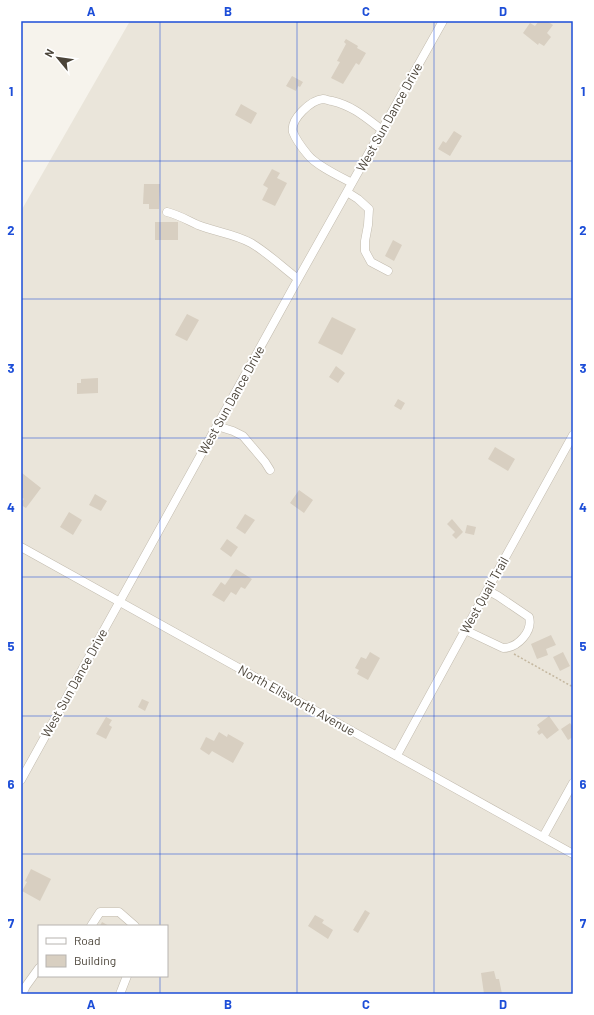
<svg xmlns="http://www.w3.org/2000/svg" width="594" height="1015" font-family="Barlow,sans-serif">
<style>
.residential{fill:#eae5da;fill-rule:evenodd}
.building{fill:#d8cfc1}
.lines{fill:none;stroke-linecap:round;stroke-linejoin:round}
.minor-casing{stroke:#c2bbae;stroke-width:9}
.path{stroke:#c4b79f;stroke-width:1.5;stroke-dasharray:2 2;stroke-linecap:butt}
.minor{stroke:#fff;stroke-width:8}
.grid{fill:none;stroke:#1d4ed8;stroke-width:1;stroke-opacity:0.55}
.labels{text-anchor:middle;stroke-width:4;stroke-linejoin:round;paint-order:stroke}
.street-label{font-size:13px;fill:#4b4439;stroke:#fff}
.neatline{fill:none;stroke:#1d4ed8;stroke-width:1.5}
.grid-label{font-size:13px;text-anchor:middle;font-weight:bold;fill:#1d4ed8}
</style>
<rect width="100%" height="100%" fill="#f6f3ec"/>
<!-- residential -->
<path class="residential" d="M130,21H573V994H21V211ZM39,926H167V976H39Z"/>
<!-- building -->
<path class="building" d="M536,21H547L553,25L547,33L551,37L544,46L539,43L538,45L523,33L530,23L535,26L538,22Z
M346,39L358,46L357,48L366,53L359,65L356,63L343,84L331,78L340,62L337,61L346,44L344,42Z
M292,76L303,82L300,87L298,86L296,91L286,86Z
M241,104L257,113L251,124L235,115Z
M454,131L462,136L450,156L438,149L443,141L446,143Z
M272,169L280,173L277,178L287,183L275,206L262,200L268,188L263,185Z
M144,184H160L159,209H149V204H143Z
M155,222H178V240H155Z
M393,240L402,245L394,261L385,256Z
M187,314L199,320L187,341L175,335Z
M332,317L356,329L342,355L318,343Z
M336,366L345,373L338,383L329,377Z
M98,378V393L77,394V383H81V379Z
M398,399L405,403L401,410L394,406Z
M495,447L515,459L508,471L488,459Z
M22,473L41,488L26,508L21,505V502L24,499L21,497Z
M299,490L313,500L304,513L290,503Z
M95,494L107,501L101,511L89,505Z
M69,512L82,520L73,535L60,527Z
M245,514L255,520L245,534L236,528Z
M452,519L463,532L456,539L452,535L455,532L447,524Z
M467,525L476,527L474,535L465,533Z
M227,539L238,547L231,557L220,549Z
M236,569L252,579L245,589L241,587L236,595L231,592L224,602L212,595L221,582L225,585Z
M551,635L556,645L546,649L548,655L537,659L531,644Z
M370,652L380,658L368,680L357,674L359,670L355,668L361,657L366,659Z
M563,652L570,666L560,671L553,657Z
M142,699L149,702L145,711L138,707Z
M549,716L559,730L547,739L542,733L539,735L537,732L540,729L537,725Z
M106,717L112,720L109,725L112,727L106,739L96,734Z
M570,723L573,727V737L568,740L561,729Z
M219,732L227,737L228,734L244,743L233,763L212,751L209,755L200,749L206,737L214,741Z
M31,869L51,879L40,901L22,891L27,882L25,881Z
M365,910L370,913L358,933L353,930Z
M315,915L324,920L322,923L333,930L328,939L308,926Z
M102,922L109,926H100Z
M494,971L496,979H499L502,994H484L481,973Z"/>
<g class="lines">
<defs>
<path id="minor" d="M352,183C339,176 317,166 308,155C303,149 296,140 293,132C290,119 311,100 323,99C326,99 329,101 332,101C353,106 365,117 382,130
M347,192L358,199L369,209L368,225L365,241V251L371,262L388,271
M167,212C179,215 187,220 198,225C216,232 235,234 251,243C268,253 282,267 298,279
M217,426L233,431L243,436L265,462L270,470
M21,547L573,854
M465,630L503,648C518,648 533,631 529,617L498,596L487,590
M397,755L485,594L573,435
M21,780L298,279L443,21
M543,837L573,783
M91,926L100,912H119L135,926
M22,994L26,986L39,968
M120,994L127,976"/>
</defs>
<!-- minor casing -->
<use href="#minor" class="minor-casing"/>
<!-- path -->
<path class="path" d="M514,654L573,687"/>
<!-- minor -->
<use href="#minor" class="minor"/>
</g>
<!-- grid -->
<path class="grid" d="M160,21V926M297,21V994M434,21V994M21,161H573M21,299H573M21,438H573M21,577H573M21,716H573M21,854H573M160,976V994"/>
<g class="labels">
<!-- street labels -->
<g class="street-label">
<text transform="translate(389 117) rotate(-61)" y="5">West Sun Dance Drive</text>
<text transform="translate(231 400) rotate(-61)" y="5">West Sun Dance Drive</text>
<text transform="translate(484 595) rotate(-61)" y="5">West Quail Trail</text>
<text transform="translate(74 683) rotate(-61)" y="5">West Sun Dance Drive</text>
<text transform="translate(297 700) rotate(29)" y="5">North Ellsworth Avenue</text>
</g>
</g>
<!-- border -->
<rect width="594" height="1015" fill="none" stroke="#ffffff" stroke-width="44"/>
<!-- legend -->
<rect x="38" y="925" width="130" height="52" fill="#ffffff" stroke="#b7b4b0"/>
<rect x="46" y="938" width="20" height="6" fill="#ffffff" stroke="#b7b4b0"/>
<text x="74" y="945" font-size="12" fill="#4b4439">Road</text>
<rect x="46" y="955" width="20" height="12" fill="#d8cfc1" stroke="#b7b4b0"/>
<text x="74" y="965" font-size="12" fill="#4b4439">Building</text>
<!-- north arrow -->
<g transform="translate(58 58) rotate(299)" stroke="#ffffff" stroke-width="3" paint-order="stroke">
<path d="M0-3L7 15L0 10L-7 15Z" fill="#4b4439"/>
<text y="-6" font-size="11" font-weight="bold" text-anchor="middle" fill="#4b4439">N</text>
</g>
<rect x="22" y="22" width="550" height="971" class="neatline"/>
<g class="grid-label">
<text x="91" y="16">A</text>
<text x="228" y="16">B</text>
<text x="366" y="16">C</text>
<text x="503" y="16">D</text>
<text x="11" y="96">1</text>
<text x="583" y="96">1</text>
<text x="11" y="235">2</text>
<text x="583" y="235">2</text>
<text x="11" y="373">3</text>
<text x="583" y="373">3</text>
<text x="11" y="512">4</text>
<text x="583" y="512">4</text>
<text x="11" y="651">5</text>
<text x="583" y="651">5</text>
<text x="11" y="789">6</text>
<text x="583" y="789">6</text>
<text x="11" y="928">7</text>
<text x="583" y="928">7</text>
<text x="91" y="1009">A</text>
<text x="228" y="1009">B</text>
<text x="366" y="1009">C</text>
<text x="503" y="1009">D</text>
</g>
</svg>
